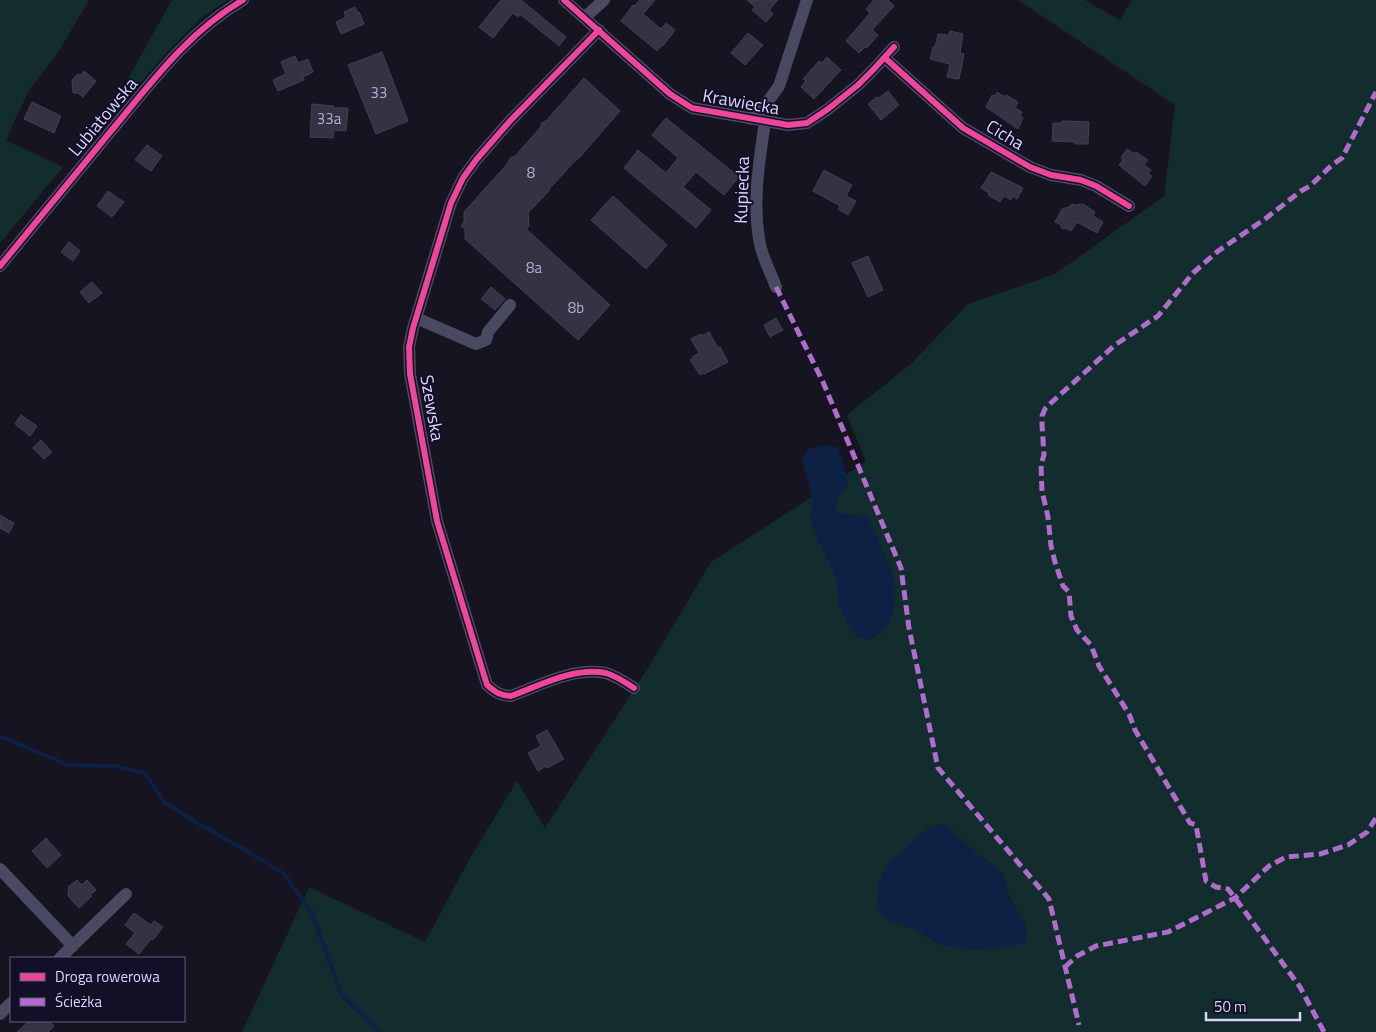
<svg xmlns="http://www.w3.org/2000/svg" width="1376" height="1032" font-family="'Titillium Web',sans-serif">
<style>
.green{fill:#132c2d}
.water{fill:#0d2144}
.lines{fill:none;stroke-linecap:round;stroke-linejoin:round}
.stream{stroke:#0d2144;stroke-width:4}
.building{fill:#343243;stroke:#433f54}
.minor{stroke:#4a4962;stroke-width:12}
.quiet{stroke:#b06ccc;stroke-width:5;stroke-dasharray:10 5;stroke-linecap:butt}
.cycleway-casing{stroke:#130f26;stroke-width:9}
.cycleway{stroke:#ed469a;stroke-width:6}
.labels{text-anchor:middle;stroke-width:4;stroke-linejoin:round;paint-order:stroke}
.number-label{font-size:15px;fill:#b0acd0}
.street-label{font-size:18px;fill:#d9d4ff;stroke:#130f26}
</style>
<rect width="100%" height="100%" fill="#161421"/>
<!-- green -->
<path class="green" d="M0,0H89L59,51L28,92L6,140L63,167L0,243Z
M172,0H228L200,19L169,50L137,87L126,82Z
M1018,0H1085L1120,20L1132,0H1376V1032H242L309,887L425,942L470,858L517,781L545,828L651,663L711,562L866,462L847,415L912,363L968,304L1055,274L1164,196L1175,105Z"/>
<!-- water -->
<path class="water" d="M824,445L837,447C842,461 849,474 847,489L837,497L836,509L840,513L865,516L869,520C877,537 886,555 892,574C896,588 896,614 887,627C882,633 875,637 868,640L856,636L846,620L839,604L836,577L815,534L810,518L813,500L802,459L808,449Z
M946,824C956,834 966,844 976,853C983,859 993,862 999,869C1005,877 1007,888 1010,897C1016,911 1040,936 1018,946C993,948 967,952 942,945C932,942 925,934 916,930C906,925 894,924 884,917C870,906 880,873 890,861C893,857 898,855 902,852C906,849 909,844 912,841C921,831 933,826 946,824Z"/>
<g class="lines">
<!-- stream -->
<path class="stream" d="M0,736L68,765L114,766L145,773L164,802L196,822L254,855L284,874L313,915L341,994L376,1028L379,1032"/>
</g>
<!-- building -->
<path class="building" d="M501,0H521L566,37L559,46L520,14L518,17L513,13L493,38L479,27Z
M640,0H655L643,14L661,29L666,23L675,30L663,46L662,45L657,51L621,21L633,5L634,6Z
M747,0H778L769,10L773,14L766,22L752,10L755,7Z
M874,0H888L894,6L872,30L878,35L867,48L865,47L859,53L846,41L870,13L866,9Z
M355,7L358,13L359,12L364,24L341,34L336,22L346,17L344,12Z
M950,31L963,34L960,53L964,54L959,79L947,77L950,64L930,59L933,47H935L938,34L949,35Z
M748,33L763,45L745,65L731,53Z
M382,52L408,121L376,134L348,65Z
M295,56L298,63L308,59L313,72L303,77L304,80L278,91L273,80L286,74L281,62Z
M827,57L841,70L814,99L801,87L806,81L803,79L819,61L822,63Z
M84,71L96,81L83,97L78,93H73L72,80L78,74L80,76Z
M584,78L620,111L580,157L576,160L550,188L548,192L528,213L529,226L526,229L610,305L578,340L465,239V229L461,226L464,222V212L508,163L510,158L515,156L540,128L542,123L546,121Z
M888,91L899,105L881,120L868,104L877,97L879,98Z
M997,92L1005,97L1006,95L1018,102L1015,108L1022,112L1020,116L1023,118L1018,129L986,107L992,95L995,96Z
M32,102L61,116L54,133L24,119Z
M312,104L334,106V108H348L346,131L334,130L333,138L310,137Z
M666,118L739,177L724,195L696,172L683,187L711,210L696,228L624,168L638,150L666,173L678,158L652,135Z
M1062,121L1089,122L1088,144H1075V142L1052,141L1053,123H1062Z
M147,145L162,156L151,171L135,160Z
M1127,149L1135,154L1136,152L1148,160L1144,165L1151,170L1148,174L1152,176L1145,186L1119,165L1123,160L1121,158Z
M824,170L852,185L846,196L856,201L848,215L838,209L840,206L813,191Z
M991,172L1023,188L1017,199L1013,196L1011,200L1004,196L1000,202L988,195L989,193L981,188Z
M108,191L124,202L112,217L97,206Z
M613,196L667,245L646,269L591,220Z
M1072,204L1076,205L1083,204L1095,212L1093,216L1103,222L1097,233L1077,222L1071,231L1066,228L1062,229L1061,225L1055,222L1062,209L1069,207Z
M69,242L80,251L73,261L61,252Z
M868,256L883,290L868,297L852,263Z
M92,282L102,293L89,303L80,292Z
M491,287L505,299L495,310L481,299Z
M776,318L783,330L770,337L764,325Z
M709,332L718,348L720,347L728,362L704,374V373L700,375L690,360L693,359L692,357L699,353L691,339L701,334L702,336Z
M21,415L37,426L30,436L15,424Z
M41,440L52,452L44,459L33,448Z
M0,515L14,523L9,533L0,528Z
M547,730L564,759L547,768L546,766L538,771L528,753L541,746L536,736Z
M46,838L61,855L47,868L32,851Z
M77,880L82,885L87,880L96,890L90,895L92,896L79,908L68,896L69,886Z
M134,913L151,925L154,921L163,927L153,940L151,939L139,954L126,944L135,933L125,925Z
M29,1021H49L54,1026L48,1032H17Z"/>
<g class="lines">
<!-- minor -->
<path class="minor" d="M564,0L670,94L692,108L788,125L807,123L828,109L858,85L873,70L894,47
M584,18L604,0
M599,30L510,121L476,160L463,178L451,203L413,328L409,347L410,374L437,521L487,685C495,692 501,696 511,696C541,685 573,667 606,673C616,676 625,682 634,688
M885,58L963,128L1030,167L1051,175L1081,180L1096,186L1129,206
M751,119L766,104L779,86L807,0
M765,122C759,162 752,204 760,244C763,259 771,273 776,287
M0,266C37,221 74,176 111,131C151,83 188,32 243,0
M416,318L476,344L486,340L488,332L510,305
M0,869L73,946
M60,958L126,894
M0,1014L11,1003"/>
<!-- quiet -->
<path class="quiet" d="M776,287L823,382L901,568L909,628L938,768L1049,899L1079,1025
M1065,967L1077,956L1096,946L1168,932L1235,898L1269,866L1286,857L1320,854L1348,845L1367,832L1376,818
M1324,1032L1300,987L1235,898L1228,889L1216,887L1206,881L1196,825L1190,823L1135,730L1129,714L1099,666L1091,645L1077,630L1071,616L1069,592L1063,586L1055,562L1051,546L1048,517L1042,491L1041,464L1044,455L1042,425V416L1045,409L1052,402L1115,345L1158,316L1193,273L1218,251L1265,219L1301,191L1310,186L1332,165L1342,158L1376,92"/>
<defs>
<path id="cycleway" d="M564,0L670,94L692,108L788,125L807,123L828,109L858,85L873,70L894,47
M599,30L510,121L476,160L463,178L451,203L413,328L409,347L410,374L437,521L487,685C495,692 501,696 511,696C541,685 573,667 606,673C616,676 625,682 634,688
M885,58L963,128L1030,167L1051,175L1081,180L1096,186L1129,206
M0,266C37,221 74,176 111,131C151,83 188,32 243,0"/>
</defs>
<!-- cycleway casing -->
<use href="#cycleway" class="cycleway-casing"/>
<!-- cycleway -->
<use href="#cycleway" class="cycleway"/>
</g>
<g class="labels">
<!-- number labels -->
<g class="number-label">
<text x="379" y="98">33</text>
<text x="329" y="124">33a</text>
<text x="531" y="178">8</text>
<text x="534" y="273">8a</text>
<text x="576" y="313">8b</text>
</g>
<!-- street labels -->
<g class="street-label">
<text transform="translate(741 102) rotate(10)" y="6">Krawiecka</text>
<text transform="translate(103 117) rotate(-50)" y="6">Lubiatowska</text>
<text transform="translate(1005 135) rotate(31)" y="6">Cicha</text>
<text transform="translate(742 190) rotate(-88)" y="6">Kupiecka</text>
<text transform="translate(432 408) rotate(80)" y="6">Szewska</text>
</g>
</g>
<!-- legend -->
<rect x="10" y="957" width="175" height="65" fill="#130f26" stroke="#625e7d"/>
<rect x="20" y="973" width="25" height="8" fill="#ed469a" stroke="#625e7d"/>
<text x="55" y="982" font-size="15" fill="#d9d4ff">Droga rowerowa</text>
<rect x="20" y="998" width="25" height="8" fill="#b06ccc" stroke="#625e7d"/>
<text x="55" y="1007" font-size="15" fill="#d9d4ff">Ścieżka</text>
<!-- scale -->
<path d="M1206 1012v8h94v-8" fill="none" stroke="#d9d4ff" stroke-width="2.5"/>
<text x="1214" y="1012" font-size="15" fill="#d9d4ff" stroke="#130f26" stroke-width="4" paint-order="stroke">50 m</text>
</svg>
